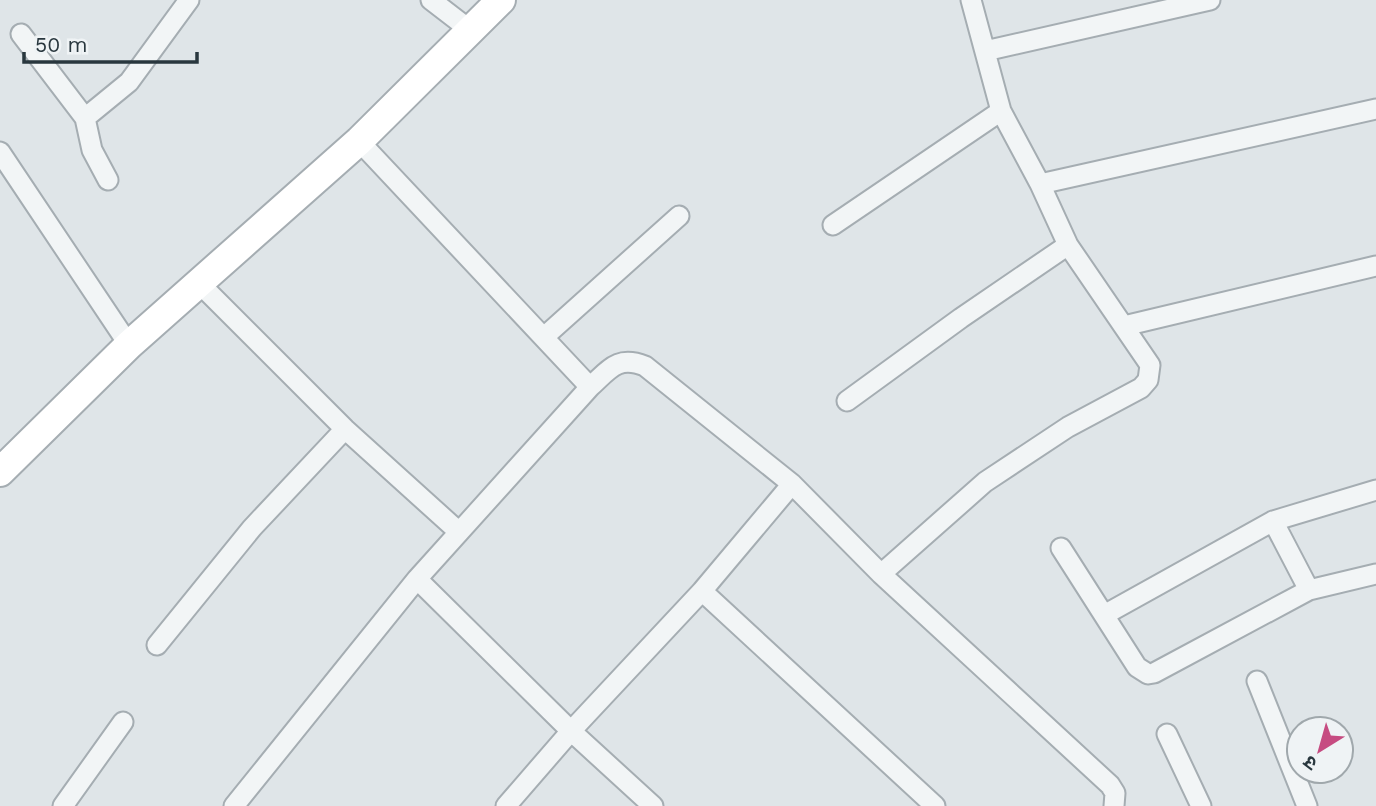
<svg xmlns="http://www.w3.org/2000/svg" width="1376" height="806" font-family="'Work Sans','Noto Sans Devanagari',sans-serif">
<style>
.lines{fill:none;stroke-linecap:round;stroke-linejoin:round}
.street-casing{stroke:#a5adb2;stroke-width:23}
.secondary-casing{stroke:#a5adb2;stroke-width:32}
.street{stroke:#f2f5f6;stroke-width:19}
.secondary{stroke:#fff;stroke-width:28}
</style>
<rect width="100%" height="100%" fill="#dfe5e8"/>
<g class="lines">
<defs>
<path id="street" d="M431,0L470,30
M21,34L85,118L92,150L108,180
M985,51L1210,0
M85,118L129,82L189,0
M359,141L590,387
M0,152L129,345
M1040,184L1376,109
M833,225L1001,111
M199,283L345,429L459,532
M1124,326L1376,266
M544,337L679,216
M847,401L961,318L1068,245
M1273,521L1309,590
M1061,548L1137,667L1148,674L1154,673L1309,590L1376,574
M881,574L985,482L1068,427L1141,388L1148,380L1150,365L1068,245L1040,184L1001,111L971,0
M417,579L571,731L653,806
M702,591L935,806
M1104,615L1273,521L1376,490
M157,645L252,528L345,429
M1257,681L1307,806
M1167,734L1201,806
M63,806L123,722
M234,806L417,579L590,387C609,370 617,355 645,366L792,484L881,574L1110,785L1115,793L1114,806
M506,806L571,731L702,591L792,484"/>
<path id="secondary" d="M0,472L129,345L359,141L501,0"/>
</defs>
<!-- street casing -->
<use href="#street" class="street-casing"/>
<!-- secondary casing -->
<use href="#secondary" class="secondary-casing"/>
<!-- street -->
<use href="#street" class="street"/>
<!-- secondary -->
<use href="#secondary" class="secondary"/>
</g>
<!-- north arrow -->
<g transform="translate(1320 750) rotate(217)"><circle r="33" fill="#eff3f5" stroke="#a0a8ac" stroke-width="2"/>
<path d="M0-5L12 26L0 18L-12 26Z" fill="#c64b81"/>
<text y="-10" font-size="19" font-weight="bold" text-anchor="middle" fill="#29373e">उ</text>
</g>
<!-- scale -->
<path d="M24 52v10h173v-10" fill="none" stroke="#29373e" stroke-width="3.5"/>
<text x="35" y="52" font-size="21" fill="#29373e" stroke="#eff3f5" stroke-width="5" paint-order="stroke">50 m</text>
</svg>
